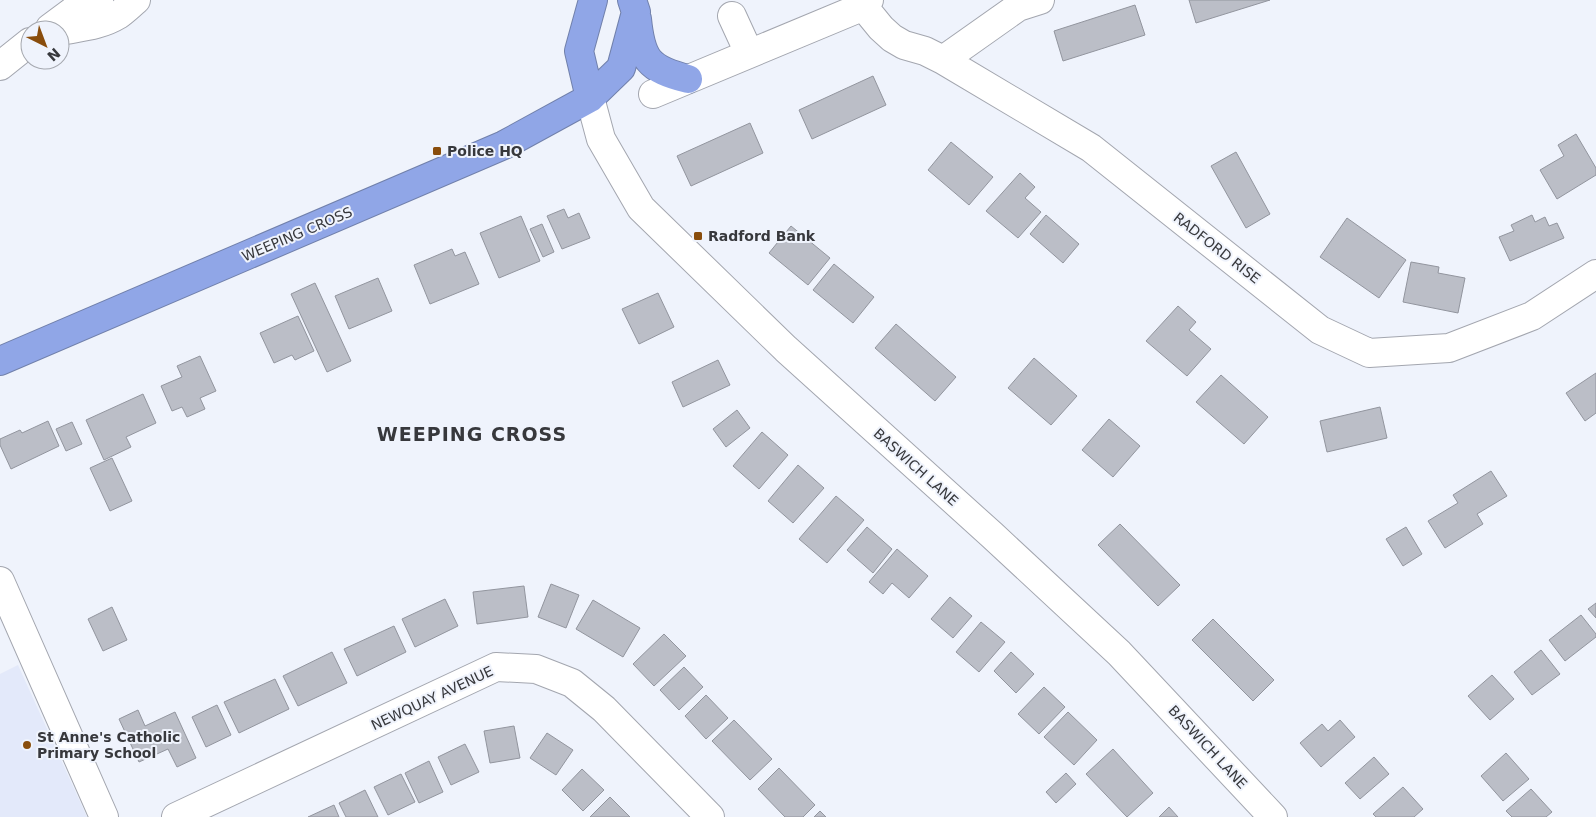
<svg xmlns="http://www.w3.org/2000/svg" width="1596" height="817" font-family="'DejaVu Sans',sans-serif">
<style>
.built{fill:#e3e9fa}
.building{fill:#bbbec7;stroke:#92959e}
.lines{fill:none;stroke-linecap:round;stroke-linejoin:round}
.minor-casing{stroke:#a3a6af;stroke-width:30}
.highway-casing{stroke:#7180ab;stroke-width:30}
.minor{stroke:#fff;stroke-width:28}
.highway{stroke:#90a6e7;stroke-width:28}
.poi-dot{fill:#894d0c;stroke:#eff3fc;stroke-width:2}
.labels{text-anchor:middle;stroke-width:4;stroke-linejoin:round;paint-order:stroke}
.poi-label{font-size:14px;font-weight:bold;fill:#37383c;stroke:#eff3fc;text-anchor:start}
.street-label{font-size:14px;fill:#37383c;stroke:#eff3fc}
.district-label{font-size:19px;font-weight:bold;letter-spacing:1px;fill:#37383c;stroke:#eff3fc}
</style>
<rect width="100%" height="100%" fill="#eff3fc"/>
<!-- built -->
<path class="built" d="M18,665L87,817H0V674Z"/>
<!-- building -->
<path class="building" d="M1189,0H1270L1196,23Z
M1135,5L1145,35L1063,61L1054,31Z
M873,76L886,105L812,139L799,110Z
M750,123L763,153L691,186L677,156Z
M1576,134L1596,168V175L1557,199L1540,170L1564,156L1558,145Z
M951,142L993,177L969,205L928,170Z
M1236,152L1270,214L1246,228L1211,166Z
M1020,173L1035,187L1025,198L1041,212L1018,238L986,211Z
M564,209L568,218L579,213L590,238L562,249L547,216Z
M1046,215L1079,244L1063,263L1030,234Z
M1532,215L1535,222L1545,217L1549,226L1557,223L1564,238L1510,261L1499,237L1514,231L1511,225Z
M521,216L540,261L499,278L480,233Z
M1347,218L1406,260L1379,298L1320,257Z
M542,224L554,252L543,257L530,229Z
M791,226L830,258L808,285L769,253Z
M452,249L455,256L465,252L479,284L430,304L414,265Z
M1411,262L1439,267L1438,273L1465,278L1458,313L1403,302Z
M834,264L874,297L853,323L813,290Z
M378,278L392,311L349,329L335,296Z
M315,283L351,361L327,372L291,294Z
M658,293L674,327L639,344L622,309Z
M1178,306L1196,322L1189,330L1211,349L1187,376L1146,341Z
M298,316L314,351L295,360L292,355L274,363L260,333Z
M896,324L956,377L935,401L875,348Z
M200,356L216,391L200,398L205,409L187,417L182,407L172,411L161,386L182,377L177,366Z
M1034,358L1077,396L1051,425L1008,388Z
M718,360L730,385L683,407L672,382Z
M1596,373V413L1585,421L1566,393Z
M1221,375L1268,417L1244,444L1196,402Z
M143,394L156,423L126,437L131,447L104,460L86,420Z
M1380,407L1387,438L1327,452L1320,421Z
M737,410L750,428L726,447L713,429Z
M1109,419L1140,446L1113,477L1082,450Z
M48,421L59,446L11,469L0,445V439L20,430L22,433Z
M72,422L82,444L66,451L56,429Z
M762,432L788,455L759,489L733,466Z
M112,458L132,501L110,511L90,468Z
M798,465L824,488L793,523L768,501Z
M1491,471L1507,496L1477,514L1483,524L1445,548L1428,521L1458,503L1453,495Z
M836,496L864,520L827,563L799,539Z
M1120,524L1180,585L1158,606L1098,545Z
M867,527L892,549L873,573L847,550Z
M1406,527L1422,554L1403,566L1386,539Z
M897,549L928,576L909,598L892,583L883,594L869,582Z
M551,584L579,595L566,628L538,617Z
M524,586L528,617L477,624L473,592Z
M950,597L972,616L953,638L931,619Z
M445,599L458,626L415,647L402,619Z
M593,600L640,628L623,657L576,629Z
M1596,603V618L1588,609Z
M112,607L127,640L103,651L88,619Z
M1581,615L1596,634V637L1565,661L1549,640Z
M1213,619L1274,680L1253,701L1192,640Z
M981,622L1005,642L979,672L956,652Z
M394,626L406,652L357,676L344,649Z
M664,634L686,656L654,686L633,664Z
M1541,650L1560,674L1532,695L1514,672Z
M332,652L347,683L298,706L283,676Z
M1011,652L1034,674L1016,693L994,671Z
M684,667L703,687L679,710L660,690Z
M1492,675L1514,699L1490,720L1468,696Z
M275,679L289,709L239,733L224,702Z
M1044,687L1065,707L1039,734L1018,714Z
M706,695L728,718L706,739L685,716Z
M217,705L231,735L206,747L192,717Z
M138,710L145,726L175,712L196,758L177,767L168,749L139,762L119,719Z
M1068,712L1097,740L1074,765L1044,737Z
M734,720L772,759L750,780L712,741Z
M1340,720L1355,737L1321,767L1300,743L1322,724L1328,731Z
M514,726L520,758L490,763L484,731Z
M547,733L573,750L556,775L530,758Z
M465,744L479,772L451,785L438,757Z
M1113,749L1153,793L1127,817L1086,774Z
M1506,753L1529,779L1503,801L1481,776Z
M1374,757L1389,774L1360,799L1345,783Z
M429,761L443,792L419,803L405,773Z
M779,768L815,805L803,817H785L758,789Z
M582,769L604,790L583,811L562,790Z
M1066,773L1076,784L1056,803L1046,792Z
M401,774L415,802L388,815L374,787Z
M1403,787L1423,809L1414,817H1376L1373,814Z
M1531,789L1552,812L1546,817H1512L1506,811Z
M365,790L378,817H346L339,803Z
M610,797L630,817H590Z
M334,805L339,817H308Z
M1169,807L1178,817H1159Z
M820,811L826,817H814Z"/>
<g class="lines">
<defs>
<path id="minor" d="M863,6L881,28L892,38L904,45L925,51L943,60L1091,148L1320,330L1369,353L1449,348L1532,316L1596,274
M732,16L749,53
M50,28L73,11L99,0
M60,31C80,27 100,26 118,15C124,11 130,5 136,0
M943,60L1018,7L1040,0
M0,66L30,42
M653,94L857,9L863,6L869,0
M590,98L601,139L641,208L786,349L992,535L1119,653L1273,817
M0,581L104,817
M176,817L496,667L536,669L572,683L604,709L710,817"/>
<path id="highway" d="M637,19C641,59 648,69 688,79
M590,98L579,51L593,0
M0,361L504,145L590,98L621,68L636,12L632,0"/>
</defs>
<!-- minor casing -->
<use href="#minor" class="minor-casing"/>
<!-- highway casing -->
<use href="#highway" class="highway-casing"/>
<!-- minor -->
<use href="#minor" class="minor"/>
<!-- highway -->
<use href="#highway" class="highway"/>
</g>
<!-- markers -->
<g class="poi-dot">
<rect x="432" y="146" width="10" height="10" rx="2.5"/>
<rect x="693" y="231" width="10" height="10" rx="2.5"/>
<circle cx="27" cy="745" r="5"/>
</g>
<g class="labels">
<!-- poi labels -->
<g class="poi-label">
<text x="447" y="156">Police HQ</text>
<text x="708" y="241">Radford Bank</text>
<text x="37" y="742">St Anne's Catholic<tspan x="37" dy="16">Primary School</tspan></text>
</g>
<!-- street labels -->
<g class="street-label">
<text transform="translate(297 234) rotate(-23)" y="5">WEEPING CROSS</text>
<text transform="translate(1217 248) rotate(38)" y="5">RADFORD RISE</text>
<text transform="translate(916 467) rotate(42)" y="5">BASWICH LANE</text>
<text transform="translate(432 698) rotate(-25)" y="5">NEWQUAY AVENUE</text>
<text transform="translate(1208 747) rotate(47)" y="5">BASWICH LANE</text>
</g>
<!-- district labels -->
<g class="district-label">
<text x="472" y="441">WEEPING CROSS</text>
</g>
</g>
<!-- north arrow -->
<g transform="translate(45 45) rotate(138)"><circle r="24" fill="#eff3fc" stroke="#a5a8af"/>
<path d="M0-4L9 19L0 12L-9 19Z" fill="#894d0c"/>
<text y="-8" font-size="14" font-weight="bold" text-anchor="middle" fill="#37383c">N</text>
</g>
</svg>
